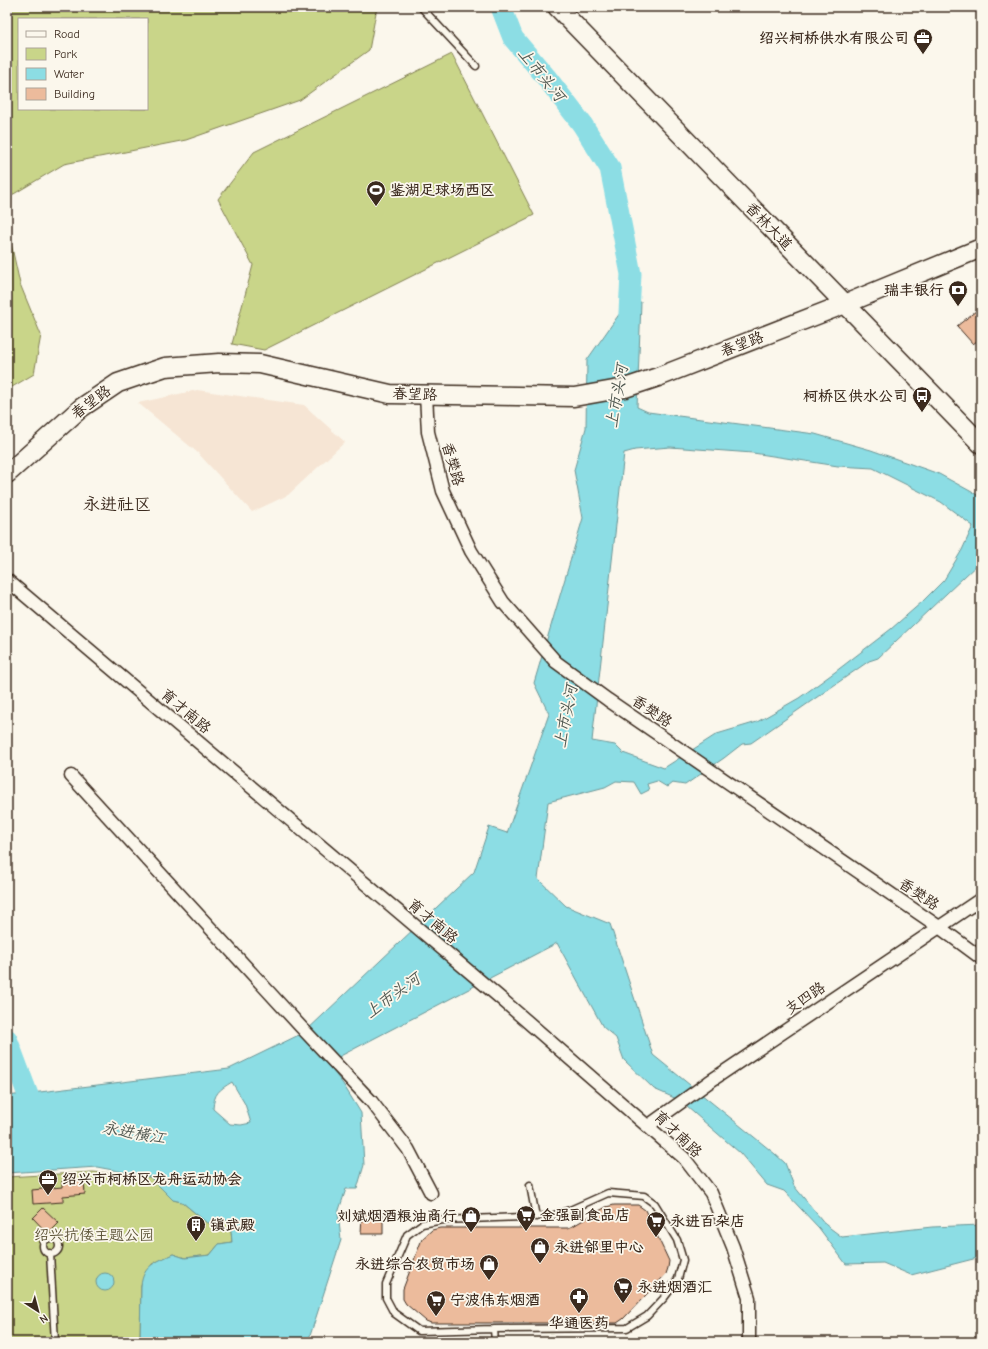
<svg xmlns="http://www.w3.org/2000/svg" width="988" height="1349" font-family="'Comic Neue','LXGW WenKai TC',sans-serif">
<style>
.built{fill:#f6e5d4}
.green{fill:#c9d589;stroke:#828054;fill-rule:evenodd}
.water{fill:#8cdde4;stroke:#6c9595;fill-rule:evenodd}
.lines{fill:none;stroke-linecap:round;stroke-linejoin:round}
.river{stroke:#8cdde4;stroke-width:21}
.building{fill:#ecbb9c;stroke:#3b2a1e}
.lane-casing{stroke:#3b2a1e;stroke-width:9}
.street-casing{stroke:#3b2a1e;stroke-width:15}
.secondary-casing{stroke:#3b2a1e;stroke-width:21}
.lane{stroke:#fbf7ec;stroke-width:6}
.street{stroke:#fbf7ec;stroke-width:12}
.secondary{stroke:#fbf7ec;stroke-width:18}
.labels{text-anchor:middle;stroke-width:3.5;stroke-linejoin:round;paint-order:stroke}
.poi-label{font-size:15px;font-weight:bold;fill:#3b2a1e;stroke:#fbf7ec;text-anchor:start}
.street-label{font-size:15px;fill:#3b2a1e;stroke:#fbf7ec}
.park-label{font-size:15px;fill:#5e5539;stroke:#fbf7ec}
.water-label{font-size:16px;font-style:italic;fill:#4f5750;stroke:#fbf7ec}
.quarter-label{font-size:17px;fill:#3b2a1e;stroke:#fbf7ec}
</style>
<rect width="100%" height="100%" fill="#fbf7ec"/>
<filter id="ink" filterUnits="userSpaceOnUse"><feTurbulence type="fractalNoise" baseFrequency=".025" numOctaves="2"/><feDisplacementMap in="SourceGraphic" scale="8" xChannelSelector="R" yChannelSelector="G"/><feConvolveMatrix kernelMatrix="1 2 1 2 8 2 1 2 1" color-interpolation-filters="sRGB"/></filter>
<g filter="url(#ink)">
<!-- built -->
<path class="built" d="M197,390L304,405L345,442L288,495L252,512L198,453L138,403Z"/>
<!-- green -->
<path class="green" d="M7,7H377L369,50L300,100L186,140L64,164L7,198ZM19,19H147V109H19Z
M452,54L534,215L264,350L232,344L253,265L218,199L254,152Z
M7,225L20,284L41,335L34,374L7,390Z
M93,1172L150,1177L173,1200L182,1202L207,1223L230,1220L232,1242L219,1244L210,1255L185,1258L173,1254L152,1264L141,1286L140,1342H7V1177Z"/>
<!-- water -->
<path class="water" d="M641,302L637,407L648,412L815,434L871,450L939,474L981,497V561L878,658L869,661L751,743L742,744L724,758L685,785L672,783L667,787L657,781L647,784L649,790L641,794L634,782L616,781L605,787L548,802L538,879L566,906L610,924L653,1055L775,1154L785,1163L794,1186L826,1225L842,1237L932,1227L981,1225V1257L911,1275L883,1263L846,1264L819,1228L784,1191L767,1185L740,1153L679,1100L654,1089L624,1060L616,1038L603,1027L557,943L327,1063L343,1084L361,1113L364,1165L357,1189H346L338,1213L341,1240L308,1342H140L141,1286C143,1265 156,1262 173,1254L185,1258L210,1255L219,1244L232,1242L230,1220L207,1223L182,1202L173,1200L150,1177L97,1167L7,1173V1096L229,1069L305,1032L474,872L489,827L507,833L549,714L534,683L583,518L574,470L586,428L587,360L627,303ZM670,447L753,453L838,466L873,468L941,502L973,526L962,550L944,580L922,602L891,629L835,672L799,698L757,722L717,734L664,768L623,753L615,745L592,741L624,453L635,450ZM232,1082L245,1104L251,1123L241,1125L230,1124L213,1109C214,1093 219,1090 232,1082Z
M96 1282a9 9 0 1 1 18 0a9 9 0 1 1-18 0Z"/>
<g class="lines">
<!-- river -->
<path class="river" d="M501,7L513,38L546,77L582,124L610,168L631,274L628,332
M7,1039L37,1119"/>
</g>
<!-- building -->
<path class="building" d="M981,307V338L973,344L957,326Z
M84,1180L85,1194L63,1196V1202L33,1204L32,1190L62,1187V1181Z
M614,1205H638L645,1210L669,1261L668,1268L666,1274L623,1319L617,1323H431L426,1321L406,1304L403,1299V1289L422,1239L432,1230L440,1228H568L573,1226L606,1207Z
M43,1208L59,1223L48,1234L33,1218Z
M362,1214H383V1234H361Z"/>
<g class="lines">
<defs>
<path id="lane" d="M421,7L476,66
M530,1185L536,1217
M608,1193L644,1196L655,1204L677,1240L683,1260L678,1279L664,1298L647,1316L627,1328L494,1329L419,1331L394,1313L386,1298V1284L407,1235L422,1224L443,1220L551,1216L570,1210Z
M43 1246a8 8 0 1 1 16 0a8 8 0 1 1-16 0Z
M50,1253L55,1342
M494,1329L495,1342"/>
<path id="street" d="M426,395L428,432L443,491L471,551L503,602L556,662L608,700L939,927L981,958
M7,580L498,996L684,1158L711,1193L733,1247L749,1298V1342
M71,776L301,1027L371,1101L408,1149L431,1193
M648,1126L709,1082L981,899"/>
<path id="secondary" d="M557,7L981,444
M7,474L81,408L118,383L165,367L219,363L260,364L390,394L574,397L625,388L658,377L845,304L981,248"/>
</defs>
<!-- lane casing -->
<use href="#lane" class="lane-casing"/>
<!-- street casing -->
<use href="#street" class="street-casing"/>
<!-- secondary casing -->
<use href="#secondary" class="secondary-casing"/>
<!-- lane -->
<use href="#lane" class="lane"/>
<!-- street -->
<use href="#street" class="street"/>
<!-- secondary -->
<use href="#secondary" class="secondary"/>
</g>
</g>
<!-- icons -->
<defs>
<symbol id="office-pin" viewBox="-11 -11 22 30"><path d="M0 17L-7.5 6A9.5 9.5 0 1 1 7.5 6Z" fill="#3b2a1e" stroke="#fbf7ec"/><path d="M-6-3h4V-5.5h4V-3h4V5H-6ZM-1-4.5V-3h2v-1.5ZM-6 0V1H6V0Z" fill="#fff"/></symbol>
<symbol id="stadium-pin" viewBox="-11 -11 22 30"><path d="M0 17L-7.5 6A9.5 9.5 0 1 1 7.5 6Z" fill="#3b2a1e" stroke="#fbf7ec"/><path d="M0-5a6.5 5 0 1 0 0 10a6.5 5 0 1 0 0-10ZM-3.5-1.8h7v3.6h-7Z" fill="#fff"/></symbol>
<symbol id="bank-pin" viewBox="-11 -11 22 30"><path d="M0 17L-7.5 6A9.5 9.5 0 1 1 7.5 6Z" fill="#3b2a1e" stroke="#fbf7ec"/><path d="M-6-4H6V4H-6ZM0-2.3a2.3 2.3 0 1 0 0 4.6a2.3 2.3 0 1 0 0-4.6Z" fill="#fff"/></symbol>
<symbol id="bus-pin" viewBox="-11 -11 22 30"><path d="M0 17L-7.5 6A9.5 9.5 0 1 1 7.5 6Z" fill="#3b2a1e" stroke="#fbf7ec"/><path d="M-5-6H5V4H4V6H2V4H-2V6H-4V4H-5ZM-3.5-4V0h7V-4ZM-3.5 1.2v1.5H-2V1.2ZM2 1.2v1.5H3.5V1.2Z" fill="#fff"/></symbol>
<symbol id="supermarket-pin" viewBox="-11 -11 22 30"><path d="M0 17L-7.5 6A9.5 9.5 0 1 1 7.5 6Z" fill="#3b2a1e" stroke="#fbf7ec"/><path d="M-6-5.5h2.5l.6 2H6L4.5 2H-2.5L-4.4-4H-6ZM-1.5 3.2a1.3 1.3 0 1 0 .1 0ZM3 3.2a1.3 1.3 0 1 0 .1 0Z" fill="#fff"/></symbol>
<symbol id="shop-pin" viewBox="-11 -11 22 30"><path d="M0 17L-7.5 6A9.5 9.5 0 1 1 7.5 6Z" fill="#3b2a1e" stroke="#fbf7ec"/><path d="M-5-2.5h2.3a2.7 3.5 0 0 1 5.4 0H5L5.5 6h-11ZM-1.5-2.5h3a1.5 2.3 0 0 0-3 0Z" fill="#fff"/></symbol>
<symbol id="building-pin" viewBox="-11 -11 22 30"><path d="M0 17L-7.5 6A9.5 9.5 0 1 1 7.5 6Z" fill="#3b2a1e" stroke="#fbf7ec"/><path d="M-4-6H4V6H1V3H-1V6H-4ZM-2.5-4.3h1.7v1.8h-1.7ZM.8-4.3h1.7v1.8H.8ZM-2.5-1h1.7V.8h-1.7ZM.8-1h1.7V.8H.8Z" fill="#fff"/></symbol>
<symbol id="pharmacy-pin" viewBox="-11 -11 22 30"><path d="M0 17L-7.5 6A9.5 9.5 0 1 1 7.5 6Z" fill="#3b2a1e" stroke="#fbf7ec"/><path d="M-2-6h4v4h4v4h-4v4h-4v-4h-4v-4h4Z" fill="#fff"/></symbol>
</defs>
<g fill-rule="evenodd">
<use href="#office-pin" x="912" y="27" width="22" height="30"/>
<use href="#stadium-pin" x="365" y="179" width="22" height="30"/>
<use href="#bank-pin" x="947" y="279" width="22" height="30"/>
<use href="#bus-pin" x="911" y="385" width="22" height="30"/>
<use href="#office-pin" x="37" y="1168" width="22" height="30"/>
<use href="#supermarket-pin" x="515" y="1204" width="22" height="30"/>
<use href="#shop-pin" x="460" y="1205" width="22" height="30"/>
<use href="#supermarket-pin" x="645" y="1210" width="22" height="30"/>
<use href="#building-pin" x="185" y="1214" width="22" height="30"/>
<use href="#shop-pin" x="529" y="1236" width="22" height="30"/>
<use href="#shop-pin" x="478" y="1253" width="22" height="30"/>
<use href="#supermarket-pin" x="612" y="1276" width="22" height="30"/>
<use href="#pharmacy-pin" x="568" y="1286" width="22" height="30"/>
<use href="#supermarket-pin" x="425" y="1289" width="22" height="30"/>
</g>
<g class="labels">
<!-- poi labels -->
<g class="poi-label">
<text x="909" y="43" text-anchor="end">绍兴柯桥供水有限公司</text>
<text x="390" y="195">鉴湖足球场西区</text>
<text x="944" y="295" text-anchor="end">瑞丰银行</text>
<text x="908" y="401" text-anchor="end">柯桥区供水公司</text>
<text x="62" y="1184">绍兴市柯桥区龙舟运动协会</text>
<text x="540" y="1220">金强副食品店</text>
<text x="457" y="1221" text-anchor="end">刘斌烟酒粮油商行</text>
<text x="670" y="1226">永进百杂店</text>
<text x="210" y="1230">镇武殿</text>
<text x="554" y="1252">永进邻里中心</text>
<text x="475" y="1269" text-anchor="end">永进综合农贸市场</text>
<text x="637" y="1292">永进烟酒汇</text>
<text x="450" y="1305">宁波伟东烟酒</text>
<text x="579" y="1328" text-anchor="middle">华通医药</text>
</g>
<!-- street labels -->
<g class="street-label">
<text transform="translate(769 226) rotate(46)" y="5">香林大道</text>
<text transform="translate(742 344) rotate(-21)" y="5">春望路</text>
<text transform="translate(415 394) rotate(2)" y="5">春望路</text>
<text transform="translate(91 402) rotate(-37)" y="5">春望路</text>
<text transform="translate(453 464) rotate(74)" y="5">香樊路</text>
<text transform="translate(186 711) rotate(40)" y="5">育才南路</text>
<text transform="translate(652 711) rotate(34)" y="5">香樊路</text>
<text transform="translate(919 894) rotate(34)" y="5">香樊路</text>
<text transform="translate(433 921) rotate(40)" y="5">育才南路</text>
<text transform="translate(805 998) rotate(-34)" y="5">支四路</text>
<text transform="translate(678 1134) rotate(44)" y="5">育才南路</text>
</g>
<!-- park labels -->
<g class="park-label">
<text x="94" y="1240">绍兴抗倭主题公园</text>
</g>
<!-- water labels -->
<g class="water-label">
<text transform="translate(542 74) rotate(51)" y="6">上市头河</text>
<text transform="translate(616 396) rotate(-80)" y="6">上市头河</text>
<text transform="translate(565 716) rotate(-79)" y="6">上市头河</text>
<text transform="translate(392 995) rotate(-36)" y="6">上市头河</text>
<text transform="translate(134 1132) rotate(10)" y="6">永进横江</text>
</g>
<!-- quarter labels -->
<g class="quarter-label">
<text x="117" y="510">永进社区</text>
</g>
</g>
<!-- margin -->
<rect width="988" height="1349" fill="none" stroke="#fbf7ec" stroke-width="24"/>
<rect x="12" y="12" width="964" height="1325" fill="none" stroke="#3b2a1e" stroke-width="1.5" filter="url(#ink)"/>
<!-- legend -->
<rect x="18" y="18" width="130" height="92" fill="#fbf7ec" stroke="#aea59a"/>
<rect x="26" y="31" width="20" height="6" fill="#fbf7ec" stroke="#aea59a"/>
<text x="54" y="38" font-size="12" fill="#3b2a1e">Road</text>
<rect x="26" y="48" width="20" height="12" fill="#c9d589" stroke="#aea59a"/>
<text x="54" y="58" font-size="12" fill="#3b2a1e">Park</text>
<rect x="26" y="68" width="20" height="12" fill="#8cdde4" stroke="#aea59a"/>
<text x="54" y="78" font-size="12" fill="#3b2a1e">Water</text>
<rect x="26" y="88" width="20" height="12" fill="#ecbb9c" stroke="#aea59a"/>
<text x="54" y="98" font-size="12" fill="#3b2a1e">Building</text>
<!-- north arrow -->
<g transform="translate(38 1311) rotate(144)" stroke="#fbf7ec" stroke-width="3" paint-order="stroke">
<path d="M0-3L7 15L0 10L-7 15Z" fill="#3b2a1e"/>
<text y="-6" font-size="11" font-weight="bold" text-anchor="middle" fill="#3b2a1e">N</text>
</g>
</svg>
